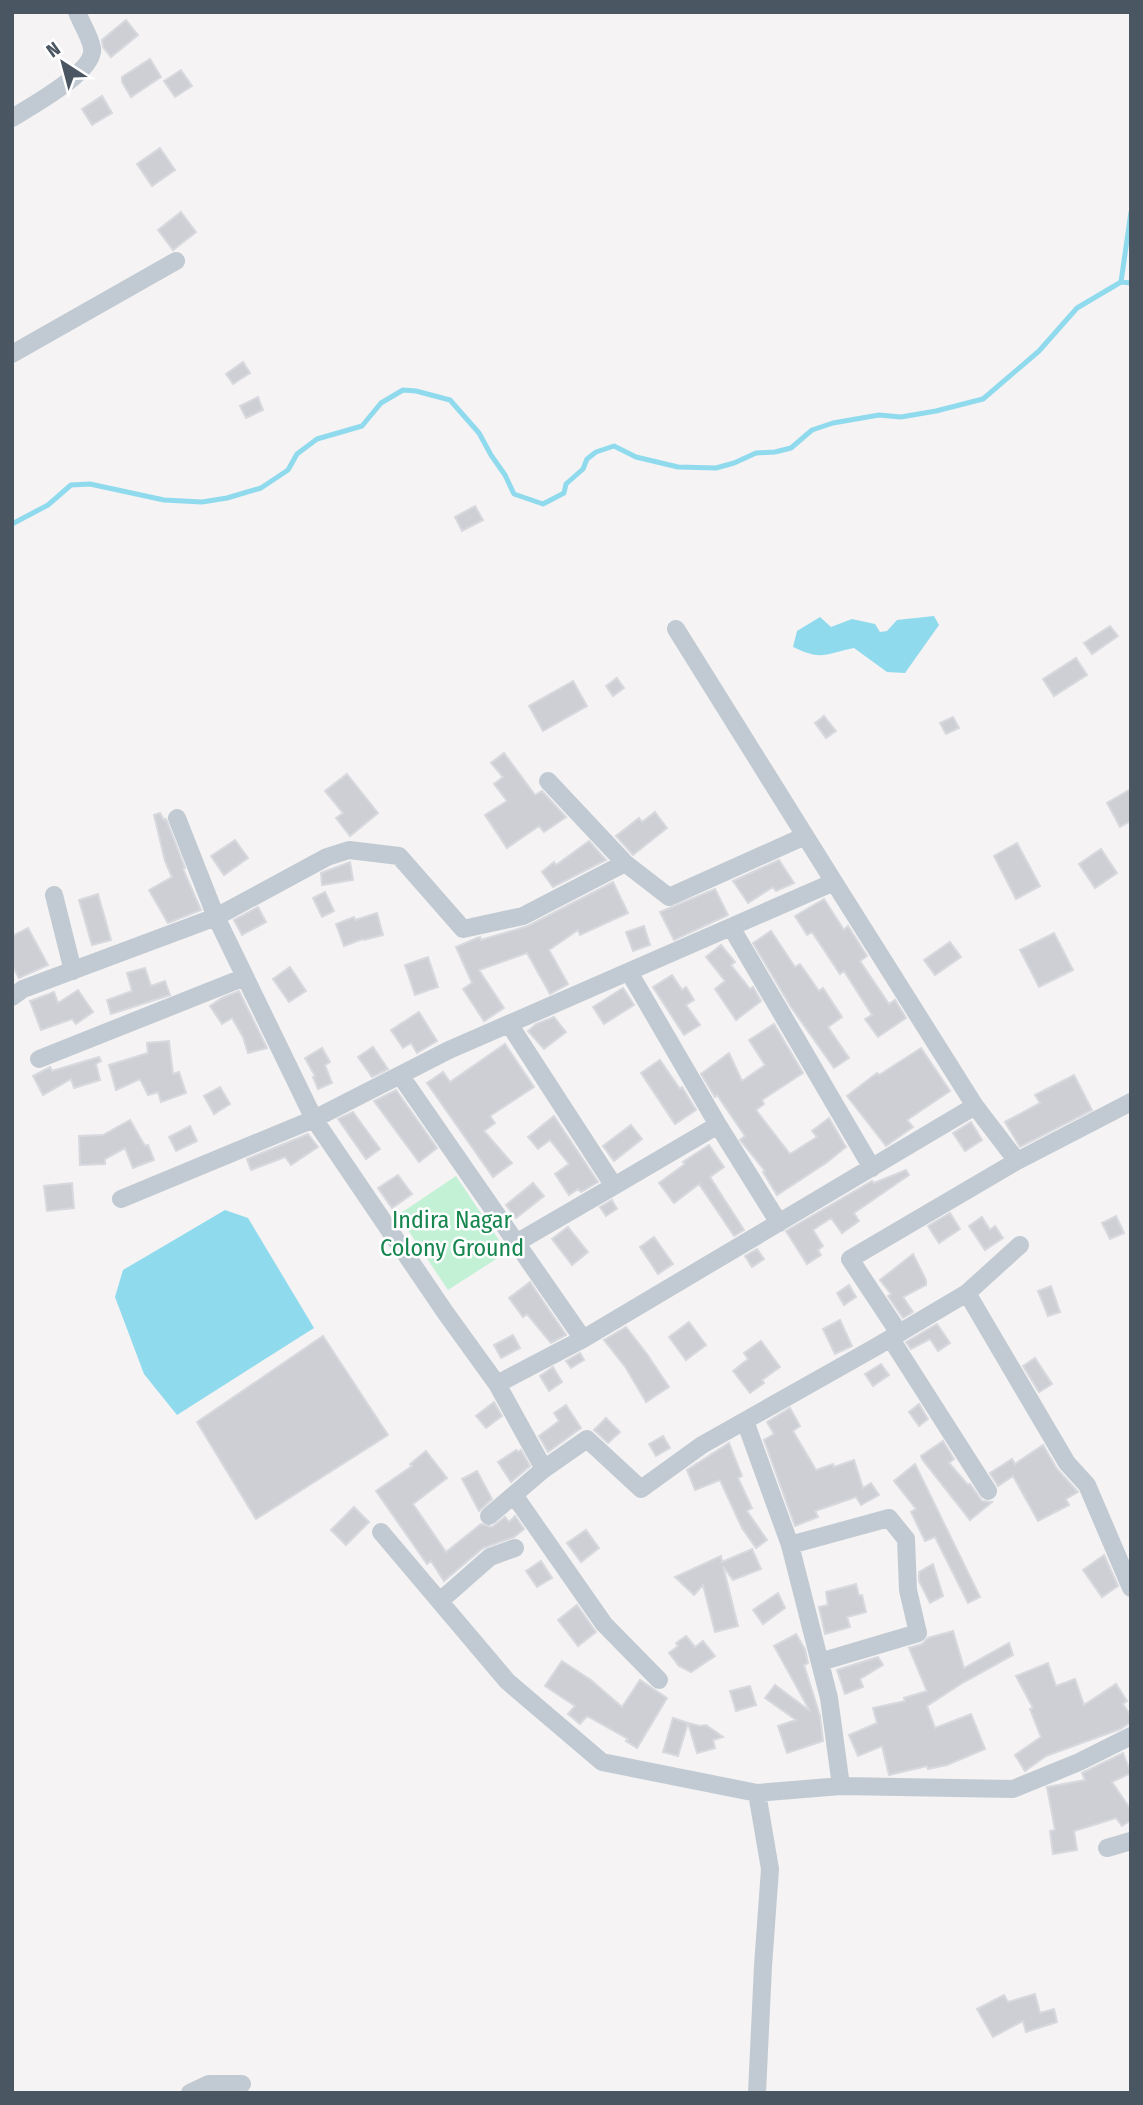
<svg xmlns="http://www.w3.org/2000/svg" width="1143" height="2105" font-family="'Fira Sans Condensed',sans-serif">
<style>
.green{fill:#c3f1d5}
.water{fill:#90daee}
.lines{fill:none;stroke-linecap:round;stroke-linejoin:round}
.stream{stroke:#90daee;stroke-width:5}
.building{fill:#cdcfd5;stroke:#d7d9de;stroke-width:2}
.street{stroke:#c1cad2;stroke-width:18}
.labels{text-anchor:middle;stroke-width:5;stroke-linejoin:round;paint-order:stroke}
.park-label{font-size:24px;fill:#17864f;stroke:#fff}
</style>
<rect width="100%" height="100%" fill="#f5f3f3"/>
<!-- green -->
<path class="green" d="M456,1176L507,1252L448,1290L398,1215Z"/>
<!-- water -->
<path class="water" d="M934,616L939,625L905,673L887,672L854,648C825,654 822,661 793,647L797,631L820,617L831,627L852,619L875,624L880,632L887,631L897,620Z
M225,1210L248,1218L314,1328L177,1415L144,1374L115,1297L123,1270Z"/>
<g class="lines">
<!-- stream -->
<path class="stream" d="M1121,282L1131,212
M12,524L48,505L71,485L90,484L164,500L202,502L227,498L261,488L288,470L297,454L317,439L362,426L381,403L403,390L416,391L450,400L479,433L491,455L505,475L514,494L543,504L564,493L566,484L583,469L587,459L596,452L614,446L636,457L678,467L716,468L734,463L756,453L775,452L791,448L812,430L833,423L879,415L901,417L936,411L983,399L1039,351L1077,308L1121,282L1131,283"/>
</g>
<!-- building -->
<path class="building" d="M126,20L138,35L111,57L103,47L102,40Z
M150,59L161,77L131,97L122,82V77Z
M181,70L192,86L175,97L164,81Z
M102,96L112,113L92,125L82,109Z
M160,148L175,170L152,186L137,164Z
M181,212L196,232L173,250L158,230Z
M243,362L250,373L233,384L226,374Z
M258,397L263,410L246,418L240,406Z
M475,506L483,520L462,531L455,517Z
M1110,626L1118,636L1092,654L1084,643Z
M1076,658L1087,675L1054,696L1043,679Z
M617,678L624,688L613,696L606,686Z
M573,681L587,706L543,731L529,706Z
M824,716L836,731L826,738L815,723Z
M953,717L959,728L946,734L940,723Z
M504,753L535,795L542,791L566,817L544,832L539,826L507,848L485,815L507,801L494,784L503,777L491,763Z
M347,774L378,813L350,836L336,818L343,813L325,791Z
M1131,789V821L1120,827L1107,803Z
M655,812L667,828L633,855L616,836L639,818L642,822Z
M160,813L164,820L166,819L185,868L183,869L201,910L168,923L149,890L172,877L165,861L154,815Z
M235,840L248,858L224,875L211,856Z
M589,841L606,860L553,887L542,872L554,862L556,865Z
M1017,843L1040,886L1016,899L994,856Z
M1101,849L1117,873L1095,888L1079,864Z
M779,860L794,883L776,891L773,887L748,903L733,881Z
M350,862L353,880L322,885L321,873Z
M613,882L628,913L580,935L578,930L549,950L568,984L550,994L527,953L479,970L504,1008L484,1021L463,989L472,983L456,947L477,938L480,937L481,940L528,926Z
M715,889L728,915L674,940L660,912Z
M325,892L334,911L322,917L313,898Z
M98,894L111,940L92,945L79,900Z
M824,899L844,930L848,926L867,956L860,961L889,1004L895,1000L906,1018L878,1037L865,1019L872,1015L844,971L840,974L812,932L807,935L795,916Z
M258,907L266,922L242,935L234,920Z
M377,913L383,935L364,940L363,939L344,946L336,924L354,917L355,920Z
M644,926L650,945L633,951L626,932Z
M28,928L48,965L19,978L12,965V936Z
M771,931L795,967L800,964L819,991L823,988L842,1017L828,1027L849,1058L834,1068L791,1007L753,943Z
M1054,933L1073,970L1039,987L1020,950Z
M950,942L961,957L935,975L924,960Z
M721,945L735,962L731,965L750,989L753,987L761,1001L736,1020L715,989L725,981L706,957Z
M428,957L438,987L415,995L405,965Z
M290,967L306,991L289,1002L273,979Z
M145,968L151,986L165,981L170,995L111,1014L107,1000L132,991L127,973Z
M672,975L682,990L686,987L694,1000L686,1005L700,1025L684,1035L653,987Z
M623,988L634,1005L604,1024L593,1007Z
M78,990L93,1012L76,1024L72,1019L41,1030L30,1001L54,992L58,1003Z
M239,991L267,1048L248,1053L243,1037L232,1018L222,1024L210,1006L222,998Z
M419,1012L437,1041L417,1053L411,1043L403,1048L391,1030Z
M554,1017L566,1032L544,1049L528,1031L536,1024Z
M774,1024L803,1073L762,1100L764,1104L756,1110L790,1154L817,1137L812,1131L829,1118L846,1147L826,1163L777,1195L763,1172L765,1171L740,1140L745,1136L717,1095L715,1097L701,1074L729,1053L742,1081L765,1065L749,1040Z
M169,1041L173,1074L179,1072L186,1093L161,1102L158,1092L148,1095L140,1079L116,1090L109,1065L148,1053L147,1043Z
M505,1044L534,1087L490,1116L495,1123L484,1131L512,1163L493,1177L427,1083L443,1072L450,1082Z
M373,1047L388,1069L372,1077L358,1057Z
M322,1048L330,1062L325,1065L332,1083L318,1089L313,1077L315,1076L305,1058Z
M921,1048L950,1091L907,1120L913,1127L886,1146L847,1096L877,1073L879,1075Z
M99,1057L101,1061L96,1064L100,1080L74,1088L71,1079L43,1095L33,1076L50,1067L52,1071Z
M660,1060L680,1089L682,1087L696,1110L675,1124L641,1073Z
M1074,1075L1092,1110L1020,1147L1005,1122L1040,1103L1035,1095Z
M220,1087L230,1104L214,1114L204,1096Z
M396,1090L437,1148L419,1162L374,1101Z
M353,1112L380,1149L366,1159L338,1119Z
M554,1116L598,1182L581,1192L578,1189L569,1195L555,1174L569,1164L550,1140L538,1149L528,1137Z
M130,1120L145,1146L148,1145L154,1160L133,1168L125,1148L105,1159V1164L80,1165L79,1136L103,1135Z
M971,1122L982,1140L965,1151L953,1133Z
M631,1125L642,1139L614,1161L603,1146Z
M190,1126L197,1141L176,1151L169,1137Z
M308,1134L318,1147L291,1165L285,1157L251,1170L247,1159Z
M709,1145L724,1167L710,1177L744,1230L734,1236L699,1184L674,1203L659,1183L685,1164L683,1162Z
M906,1170L909,1175L854,1213L859,1221L842,1233L831,1218L813,1230L823,1246L818,1250L821,1255L807,1264L786,1231L872,1181L874,1183Z
M398,1175L412,1194L392,1208L378,1188Z
M72,1183L74,1208L47,1211L44,1186Z
M533,1183L544,1196L516,1218L506,1205Z
M612,1200L617,1209L606,1216L600,1207Z
M950,1213L960,1229L939,1243L928,1226Z
M1116,1216L1124,1233L1110,1239L1102,1223Z
M982,1217L990,1230L995,1226L1003,1238L985,1250L969,1226Z
M568,1227L588,1252L572,1265L552,1239Z
M654,1237L673,1264L658,1274L640,1247Z
M757,1249L764,1259L752,1267L745,1256Z
M913,1254L926,1280V1285L903,1297L913,1312L903,1318L888,1296L891,1294L880,1280Z
M530,1282L566,1335L551,1343L527,1314L523,1317L509,1298Z
M849,1285L856,1297L844,1305L837,1293Z
M1051,1286L1060,1312L1048,1316L1038,1291Z
M840,1320L852,1346L835,1354L823,1329Z
M689,1322L706,1345L686,1360L669,1337Z
M937,1324L950,1343L938,1351L930,1339L911,1349L906,1342Z
M626,1327L647,1354L669,1387L646,1402L626,1368L604,1340Z
M513,1335L520,1348L501,1358L494,1345Z
M323,1336L388,1435L256,1519L197,1422Z
M761,1341L780,1367L762,1380L764,1383L750,1393L733,1371L748,1359L744,1353Z
M580,1353L584,1360L571,1368L566,1361Z
M1035,1358L1052,1384L1039,1392L1023,1366Z
M881,1364L889,1375L873,1386L865,1374Z
M553,1367L562,1382L549,1391L540,1376Z
M494,1402L502,1416L486,1428L476,1416Z
M919,1404L928,1419L919,1426L909,1412Z
M566,1405L581,1428L548,1452L539,1436L559,1421L554,1413Z
M790,1408L800,1426L793,1431L816,1470L833,1464L834,1467L854,1460L863,1488L871,1483L879,1495L861,1505L856,1497L815,1511L818,1517L795,1526L764,1440L774,1434L767,1422Z
M606,1418L620,1432L608,1443L594,1430Z
M663,1436L670,1448L656,1456L649,1444Z
M943,1441L954,1459L949,1463L968,1485L970,1484L982,1501L992,1502L970,1520L922,1459L921,1456Z
M729,1443L742,1476L738,1478L752,1508L747,1511L767,1540L756,1548L742,1528L720,1480L695,1490L687,1470Z
M1043,1445L1057,1469L1078,1492L1066,1499L1069,1505L1038,1521L1013,1476L998,1486L990,1473L1012,1459L1015,1464Z
M516,1450L518,1452L521,1450L530,1466L511,1482L498,1462Z
M426,1451L447,1478L413,1504L446,1552L481,1524L492,1527L505,1517L509,1522L515,1516L524,1529L514,1537L483,1548L444,1581L431,1561L427,1564L376,1491L412,1466L410,1464Z
M915,1464L980,1597L968,1603L935,1537L925,1541L911,1512L916,1509L894,1481Z
M477,1471L492,1499L479,1511L462,1479Z
M354,1507L369,1522L346,1545L331,1530Z
M586,1530L599,1548L581,1562L567,1543Z
M752,1549L761,1569L733,1580L723,1566L738,1626L715,1632L703,1585L694,1595L675,1577L721,1556L722,1562Z
M1104,1555L1118,1586L1102,1597L1083,1570Z
M541,1561L552,1578L537,1587L526,1571Z
M933,1564L943,1596L930,1603L919,1581V1572Z
M856,1584L859,1596L862,1595L866,1612L847,1617L850,1627L825,1634L819,1607L828,1605L826,1592Z
M778,1593L785,1608L763,1624L753,1610Z
M577,1605L596,1632L578,1646L558,1620Z
M953,1631L964,1668L1009,1643L1013,1655L964,1682L927,1706L935,1728L971,1714L985,1749L947,1765L928,1769L927,1766L889,1775L882,1746L858,1756L849,1735L877,1723L873,1708L905,1701L904,1698L927,1691L909,1648L922,1644L928,1638Z
M796,1634L805,1649L808,1663L804,1665L820,1716L823,1741L787,1753L778,1726L796,1720L765,1698L775,1685L810,1711L774,1646Z
M686,1636L695,1647L703,1641L715,1656L691,1672L679,1666L669,1653L678,1646L676,1643Z
M878,1657L883,1665L860,1679L863,1687L845,1694L837,1670Z
M562,1661L591,1680L622,1707L640,1680L667,1698L637,1748L626,1741L628,1739L587,1716L580,1724L568,1714L575,1706L545,1686Z
M1048,1663L1056,1686L1075,1679L1084,1705L1116,1684L1127,1701L1123,1704L1131,1716V1722L1120,1729L1046,1756L1025,1771L1015,1755L1041,1737L1030,1709L1033,1708L1016,1676Z
M750,1686L756,1705L736,1711L730,1691Z
M673,1718L688,1723L678,1756L663,1752Z
M688,1723L700,1726L706,1725L723,1737L713,1740L715,1748L697,1753Z
M1123,1753L1131,1773L1112,1782L1131,1810V1820L1122,1826L1116,1818L1074,1831L1077,1850L1053,1854L1050,1831L1055,1830L1047,1787L1085,1780L1082,1773Z
M1035,1994L1040,2013L1054,2009L1057,2022L1026,2032L1023,2021L993,2037L977,2009L1004,1995L1008,2002Z"/>
<g class="lines">
<!-- street -->
<path class="street" d="M12,118C30,107 96,71 92,48C90,36 81,23 77,12
M12,354L176,261
M676,629L834,882
M548,781L625,863L669,897L805,836
M177,818L216,917L327,857L349,850L399,856L463,929L523,916L625,863
M54,895L73,971
M731,927L872,1168
M12,997L23,989L216,917L314,1119L445,1312L497,1384L583,1339L975,1106L1017,1161L1131,1102
M509,1024L614,1186L516,1243
M39,1059L245,977
M400,1075L583,1339
M718,1125L779,1223
M614,1186L718,1125L629,972
M121,1199L314,1119L449,1050L834,882L975,1106
M1020,1245L967,1293L1067,1463L1087,1485L1131,1588
M899,1333L850,1259L1017,1161
M891,1339L988,1491
M497,1384L544,1469L587,1439L641,1489L702,1445L874,1348L967,1293
M745,1421L790,1545
M514,1495L604,1624L659,1680
M489,1516L544,1469
M381,1532L507,1681L602,1762L757,1793
M440,1601L490,1557L515,1548
M820,1662L918,1633L908,1590L906,1539L889,1518L790,1545L829,1698L841,1786
M1107,1848L1131,1841
M190,2093L209,2084H242
M757,2093L763,1966L770,1869L757,1793L841,1786L1013,1789L1079,1762L1131,1736"/>
</g>
<g class="labels">
<!-- park labels -->
<g class="park-label">
<text x="452" y="1228">Indira Nagar<tspan x="452" dy="28">Colony Ground</tspan></text>
</g>
</g>
<!-- border -->
<rect width="1143" height="2105" fill="none" stroke="#4a5661" stroke-width="28"/>
<!-- north arrow -->
<g transform="translate(63 63) rotate(324)" stroke="#ffffff" stroke-width="5" paint-order="stroke">
<path d="M0-5L12 26L0 18L-12 26Z" fill="#4a5661"/>
<text y="-10" font-size="19" font-weight="bold" text-anchor="middle" fill="#4a5661">N</text>
</g>
</svg>
